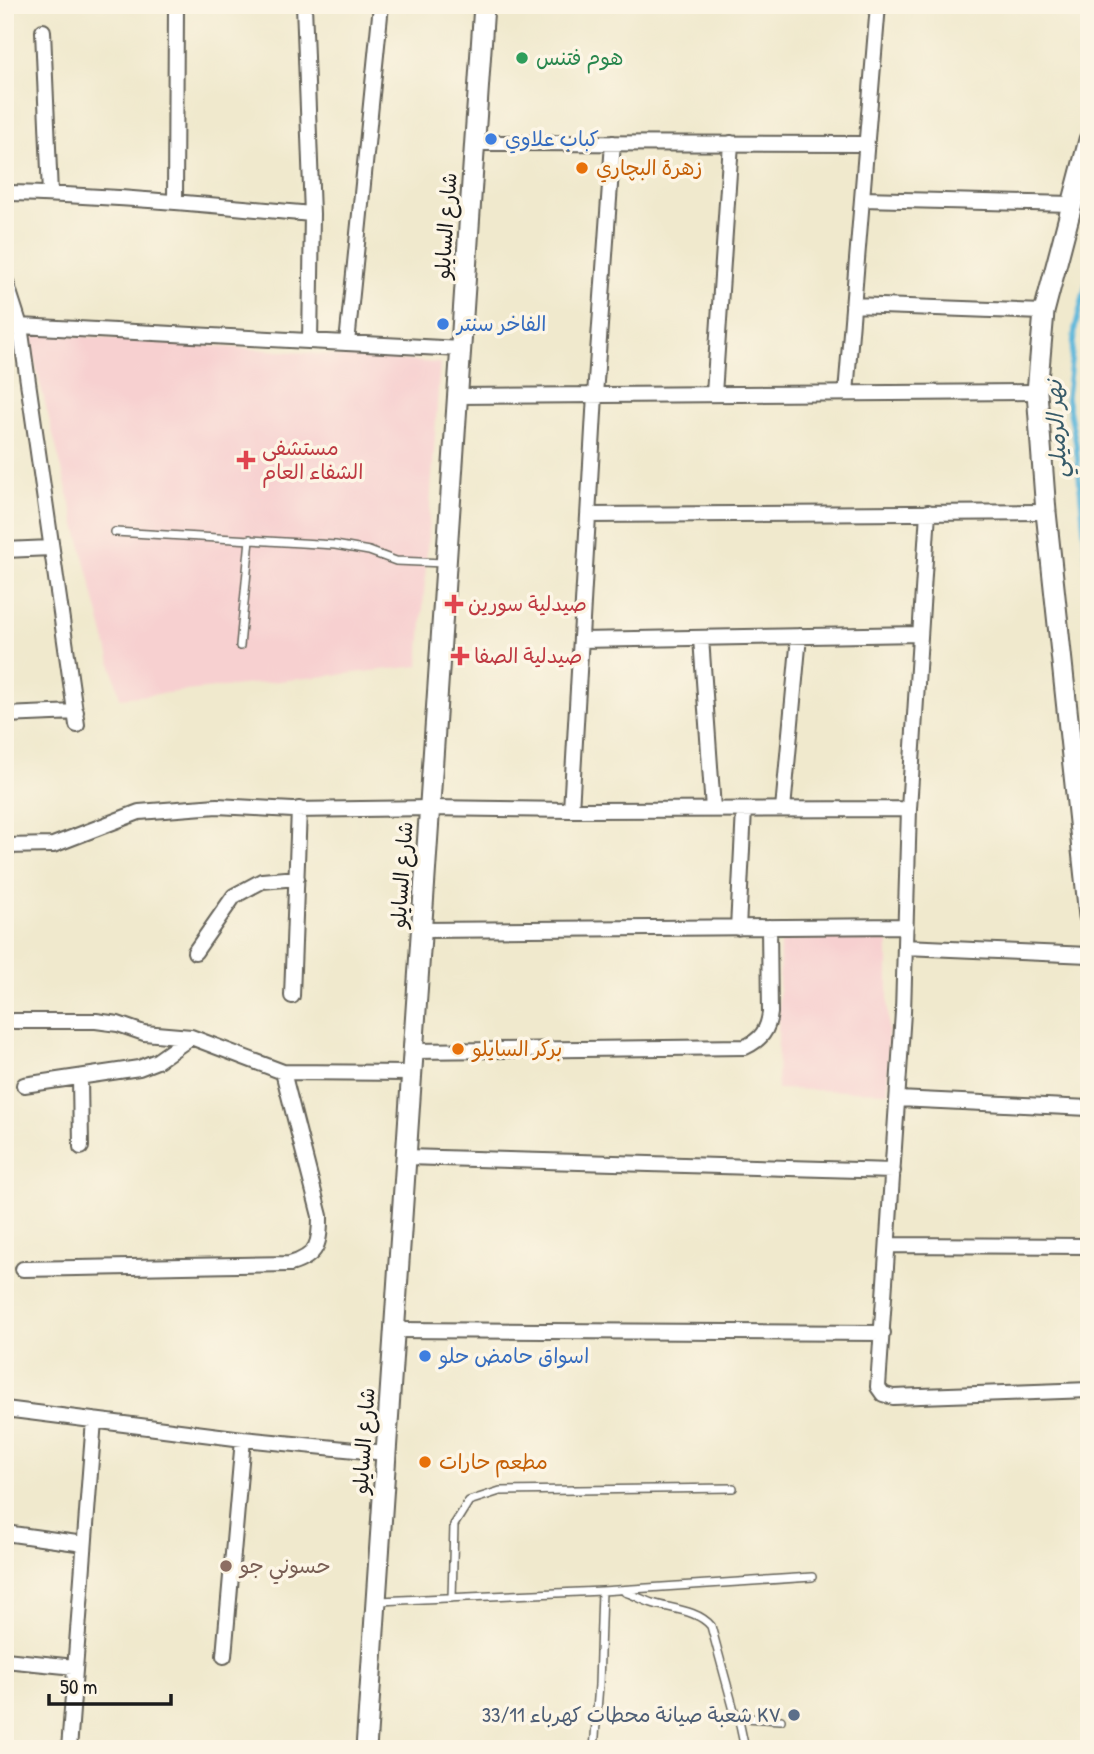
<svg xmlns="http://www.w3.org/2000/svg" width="1094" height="1754" font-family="'Patrick Hand','Playpen Sans Arabic',sans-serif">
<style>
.built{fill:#f7d0d0}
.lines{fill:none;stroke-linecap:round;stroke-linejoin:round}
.stream{stroke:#5db8db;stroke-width:5}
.lane-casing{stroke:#66645a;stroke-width:10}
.street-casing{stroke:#66645a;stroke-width:18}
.secondary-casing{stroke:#66645a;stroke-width:23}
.lane{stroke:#fff;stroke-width:7}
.street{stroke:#fff;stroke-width:14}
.secondary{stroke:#fff;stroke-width:19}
.leisure-dot{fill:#2e9e5b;stroke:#fcf5e5;stroke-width:2.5}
.shop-dot{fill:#3f7fe0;stroke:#fcf5e5;stroke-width:2.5}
.food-dot{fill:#e8710a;stroke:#fcf5e5;stroke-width:2.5}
.health-dot{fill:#e0444e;stroke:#fcf5e5;stroke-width:2.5}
.education-dot{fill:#8d6e63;stroke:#fcf5e5;stroke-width:2.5}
.service-dot{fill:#5c6f8a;stroke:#fcf5e5;stroke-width:2.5}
.labels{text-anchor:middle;stroke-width:7;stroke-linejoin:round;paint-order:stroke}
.leisure-label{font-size:21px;fill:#27864d;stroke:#fcf5e5;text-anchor:start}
.shop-label{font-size:21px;fill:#366cbe;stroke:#fcf5e5;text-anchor:start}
.food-label{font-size:21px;fill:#c56008;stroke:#fcf5e5;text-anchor:start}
.street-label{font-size:21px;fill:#1c1c1c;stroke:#fcf5e5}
.health-label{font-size:21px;fill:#be3a42;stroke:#fcf5e5;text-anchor:start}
.education-label{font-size:21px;fill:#785e54;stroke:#fcf5e5;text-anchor:start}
.service-label{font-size:21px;fill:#4e5e75;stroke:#fcf5e5;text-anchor:end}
.water-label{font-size:23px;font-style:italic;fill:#365a68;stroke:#fcf5e5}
</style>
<rect width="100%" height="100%" fill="#fcf5e5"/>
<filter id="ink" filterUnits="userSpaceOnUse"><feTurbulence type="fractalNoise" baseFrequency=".0143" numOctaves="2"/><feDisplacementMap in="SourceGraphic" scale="14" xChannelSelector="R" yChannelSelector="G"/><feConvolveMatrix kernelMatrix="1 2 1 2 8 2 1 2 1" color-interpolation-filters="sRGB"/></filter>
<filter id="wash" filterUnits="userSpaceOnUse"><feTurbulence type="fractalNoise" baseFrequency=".00686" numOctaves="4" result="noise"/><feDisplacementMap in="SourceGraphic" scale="28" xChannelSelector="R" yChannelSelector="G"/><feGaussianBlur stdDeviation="1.57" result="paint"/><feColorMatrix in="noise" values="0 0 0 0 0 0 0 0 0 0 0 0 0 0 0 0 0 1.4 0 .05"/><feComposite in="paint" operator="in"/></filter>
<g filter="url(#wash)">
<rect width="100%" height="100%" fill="#f0e9cd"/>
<!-- built -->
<path class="built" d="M27,332L440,363L419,666L120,698Z
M780,936L888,937V1092L777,1089Z"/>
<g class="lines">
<!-- stream -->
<path class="stream" d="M1089,273L1075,328L1067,397L1076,444L1089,585"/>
</g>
</g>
<g filter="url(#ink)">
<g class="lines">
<defs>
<path id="lane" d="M115,532L335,545L369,551L396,561L444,563
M240,646L250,539
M625,1592C634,1595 643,1600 652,1603C671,1609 698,1610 711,1626L735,1714L743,1718L781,1720
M452,1598L454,1525L469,1501L500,1491L733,1488
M379,1601L602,1591L812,1577
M738,1716L745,1749
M594,1749L599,1685L602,1591"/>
<path id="street" d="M304,5L312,214L310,341
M43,31L50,194
M475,143L867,144
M5,193C108,195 210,205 312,214
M862,199L1073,204
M175,202L176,5
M5,279L20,326L77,725
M853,305L1044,312
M20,326L461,349
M347,343L381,5
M846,393L878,5
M714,394L731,143
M458,396L1037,392
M928,512L909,809L903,1012L878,1387L883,1394L893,1397L1089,1390
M588,515L1046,512
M5,550L51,548
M701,638L713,809
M581,640L920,634
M5,715L76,712
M783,809L799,636
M571,810L595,395L613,143
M5,846L53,845L139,812L217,806L293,810L430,808L571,810L909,809
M738,928L744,810
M421,930L906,926
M905,947L1089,955
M195,952L234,896L262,881L297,878
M292,996L299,809
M14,1021H96L118,1024L144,1033L191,1037L283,1072L412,1073
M413,1051L745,1047C761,1040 768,1030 770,1013L769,927
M80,1077L81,1147
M24,1085L139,1068L157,1061L191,1037
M898,1099L1089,1108
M406,1157L893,1171
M888,1245L1089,1246
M23,1269L290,1264C318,1256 320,1243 320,1216L283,1072
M394,1330L883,1333
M5,1409L243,1439L386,1453
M5,1533L84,1544
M224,1656L243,1439
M5,1660L75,1667
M69,1749L94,1420"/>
<path id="secondary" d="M1089,140L1044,312L1037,392L1046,512L1089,916
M366,1749L484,5"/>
</defs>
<!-- lane casing -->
<use href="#lane" class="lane-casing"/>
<!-- street casing -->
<use href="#street" class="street-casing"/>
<!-- secondary casing -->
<use href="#secondary" class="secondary-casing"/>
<!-- lane -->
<use href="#lane" class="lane"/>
<!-- street -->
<use href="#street" class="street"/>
<!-- secondary -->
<use href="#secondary" class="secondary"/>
</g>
</g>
<!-- markers -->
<circle class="leisure-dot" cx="522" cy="58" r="7"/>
<g class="shop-dot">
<circle cx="491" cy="139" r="7"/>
<circle cx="443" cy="324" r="7"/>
<circle cx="425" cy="1356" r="7"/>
</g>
<g class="food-dot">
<circle cx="582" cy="168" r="7"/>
<circle cx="458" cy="1049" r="7"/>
<circle cx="425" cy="1462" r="7"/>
</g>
<g class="health-dot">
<path d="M242.5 449.5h7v7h7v7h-7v7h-7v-7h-7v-7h7z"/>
<path d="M450.5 593.5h7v7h7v7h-7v7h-7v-7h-7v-7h7z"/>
<path d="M456.5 645.5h7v7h7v7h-7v7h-7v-7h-7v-7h7z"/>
</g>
<circle class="education-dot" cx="226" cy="1566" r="7"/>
<circle class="service-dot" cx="794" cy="1715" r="7"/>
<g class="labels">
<!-- leisure labels -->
<g class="leisure-label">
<text x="536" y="65">هوم فتنس</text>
</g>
<!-- shop labels -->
<g class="shop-label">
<text x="505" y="146">كباب علاوي</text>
<text x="457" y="331">الفاخر سنتر</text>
<text x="439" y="1363">اسواق حامض حلو</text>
</g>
<!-- food labels -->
<g class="food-label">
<text x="596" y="175">زهرة البچاري</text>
<text x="472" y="1056">بركر السايلو</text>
<text x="439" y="1469">مطعم حارات</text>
</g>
<!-- street labels -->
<g class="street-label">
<text transform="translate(446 226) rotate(-86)" y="7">شارع السايلو</text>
<text transform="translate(402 875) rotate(-86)" y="7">شارع السايلو</text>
<text transform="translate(364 1441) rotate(-86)" y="7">شارع السايلو</text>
</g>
<!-- health labels -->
<g class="health-label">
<text x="262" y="455">مستشفى<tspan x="262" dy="24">الشفاء العام</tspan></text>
<text x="468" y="611">صيدلية سورين</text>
<text x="474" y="663">صيدلية الصفا</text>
</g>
<!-- education labels -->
<g class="education-label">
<text x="240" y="1573">حسوني جو</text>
</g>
<!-- service labels -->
<g class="service-label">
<text x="780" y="1722">شعبة صيانة محطات كهرباء 33/11 KV</text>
</g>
<!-- water labels -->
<g class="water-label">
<text transform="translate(1056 429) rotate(-93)" y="8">نهر الرميلي</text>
</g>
</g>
<!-- margin -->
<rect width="1094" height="1754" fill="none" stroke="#fcf5e5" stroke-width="28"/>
<!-- scale -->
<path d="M49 1694v10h122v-10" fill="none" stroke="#1c1c1c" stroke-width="3.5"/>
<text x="60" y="1694" font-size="21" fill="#1c1c1c" stroke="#fcf5e5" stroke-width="5" paint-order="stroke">50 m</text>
</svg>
